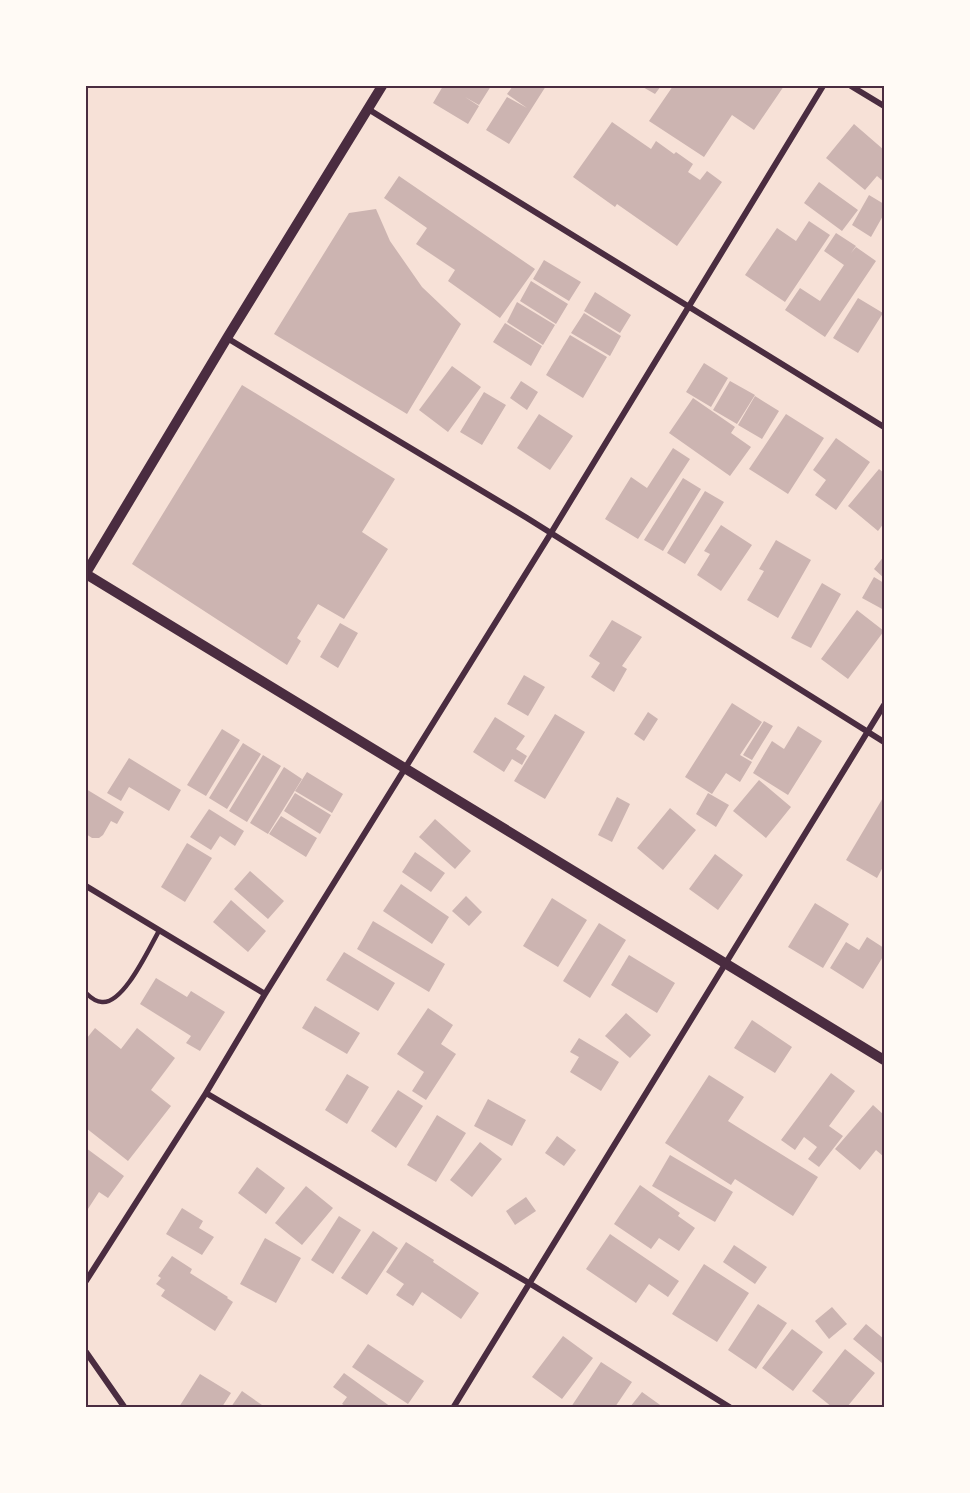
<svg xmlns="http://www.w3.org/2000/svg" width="970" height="1493" font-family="'Crimson Pro',serif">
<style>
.building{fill:#ccb4b1}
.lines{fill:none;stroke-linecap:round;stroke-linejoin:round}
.service{stroke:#4a2c40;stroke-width:4.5}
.minor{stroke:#4a2c40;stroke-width:6}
.tertiary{stroke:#4a2c40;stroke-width:10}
.neatline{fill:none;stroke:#4a2c40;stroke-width:2}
</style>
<rect width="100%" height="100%" fill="#f7e1d7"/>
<!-- building -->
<path class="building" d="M443,86H491L479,105L465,97L479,106L468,124L433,103Z
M513,86H546L509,144L486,130L507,97L527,108L507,94Z
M641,86H661L655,94Z
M673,86H784L754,130L732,115L704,157L649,121Z
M612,122L651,149L656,141L674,154L676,152L693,164L688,172L700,180L707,171L722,182L677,246L617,204L615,207L573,177Z
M854,124L884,150V182L877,176L865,190L826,158Z
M399,176L535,269L500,318L448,281L455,270L416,244L427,228L384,198Z
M819,182L858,210L842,231L804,203Z
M869,195L884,204V214L871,237L852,225Z
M376,209L390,241L422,287L461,324L407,414L274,334L349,213Z
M809,221L830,235L785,302L745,275L777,228L796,241Z
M836,233L856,246L851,253L856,247L876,261L825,337L785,310L800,288L820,301L844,265L824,251Z
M544,260L581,282L569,301L533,279Z
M531,281L568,304L556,324L520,301Z
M595,292L631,315L620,333L584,311Z
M858,298L883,313L858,353L833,338Z
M517,302L555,325L543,345L507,322Z
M584,313L621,336L610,356L571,333Z
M505,323L542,346L531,366L493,342Z
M570,335L607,357L583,398L546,375Z
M704,363L728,378L711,407L686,392Z
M452,366L481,387L448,432L419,410Z
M521,381L538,392L527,410L510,398Z
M730,381L755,395L737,424L713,410Z
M242,385L395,479L362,532L388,549L344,619L318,604L297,638L301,641L287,665L132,564Z
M484,392L506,405L482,445L460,432Z
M755,396L779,411L762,439L738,425Z
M693,398L735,427L731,433L751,447L730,476L669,433Z
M539,414L573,436L550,470L517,448Z
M786,414L824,438L788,494L749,469Z
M836,438L870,462L836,510L815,495L826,480L813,470Z
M673,448L690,459L638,539L605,519L631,477L647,488Z
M879,469L884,473V523L878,531L848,506Z
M683,478L701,489L663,551L644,540Z
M705,491L724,502L685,564L667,553Z
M721,525L752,545L721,591L697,575L710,554L704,551Z
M776,540L811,560L778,618L747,600L764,571L759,569Z
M884,556V578L874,569Z
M874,577L884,583V610L862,598Z
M822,583L841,594L811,648L791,638Z
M857,610L884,631L848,679L821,659Z
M612,620L642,637L622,666L627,669L614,692L591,677L600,663L589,656Z
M340,623L358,633L338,668L320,657Z
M524,675L545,687L528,716L507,704Z
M732,703L762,722L740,755L752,762L740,782L726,773L712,794L685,777Z
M648,712L658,719L644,741L634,734Z
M555,714L585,732L545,799L514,781Z
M495,717L525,736L516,749L527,756L522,765L512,759L504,772L473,752Z
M764,721L773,726L752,760L743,755Z
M798,726L822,741L788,795L753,773L772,741L784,749Z
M222,729L240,740L206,796L187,785Z
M243,743L261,754L227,809L209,798Z
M263,755L281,766L247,822L229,811Z
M129,758L181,790L169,811L129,787L121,801L107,793Z
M284,767L302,779L268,834L250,823Z
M307,772L343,794L332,813L295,791Z
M759,780L791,807L766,838L733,811Z
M86,789L124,812L117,824L111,821L103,835L99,838H92L86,834Z
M295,793L331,815L320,834L284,811Z
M708,793L729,805L716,827L696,814Z
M884,796V865L877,878L846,860Z
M617,797L630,804L612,842L598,835Z
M670,808L696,830L663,870L637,848Z
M209,809L244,831L235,846L220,836L211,850L190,837Z
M281,816L317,838L306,857L269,834Z
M435,819L471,851L455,869L419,837Z
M187,843L212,858L185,902L161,887Z
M415,852L445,873L431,892L402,872Z
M715,854L743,875L718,910L689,889Z
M250,871L284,901L268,919L234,889Z
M401,884L449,917L432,944L383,911Z
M466,896L482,912L469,926L452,911Z
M552,898L587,920L558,967L523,946Z
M231,900L266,931L248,952L213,922Z
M815,903L849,924L823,968L788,947Z
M373,921L445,964L429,992L357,949Z
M599,923L626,940L590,998L563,981Z
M867,937L884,948V955L863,989L830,968L846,942L859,950Z
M344,952L395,983L378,1011L326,980Z
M629,955L675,983L657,1013L611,985Z
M156,978L187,997L191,991L225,1012L200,1051L186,1043L191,1036L140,1004Z
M315,1006L360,1033L347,1054L302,1028Z
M428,1008L453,1025L441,1044L456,1054L426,1100L412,1091L424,1072L397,1054Z
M626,1013L651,1035L630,1058L605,1036Z
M752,1020L792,1047L775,1073L734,1048Z
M95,1028L121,1049L137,1028L175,1058L151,1090L171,1106L128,1161L86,1128V1037L87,1038Z
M579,1038L619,1062L601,1091L570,1072L579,1057L570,1052Z
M831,1073L855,1091L829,1126L843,1136L819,1167L808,1159L817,1147L804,1137L795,1150L781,1140Z
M347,1074L369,1087L347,1124L325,1110Z
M709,1075L744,1097L728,1121L818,1177L793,1216L735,1179L731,1185L665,1143Z
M398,1090L423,1106L396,1148L371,1131Z
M488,1099L526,1120L512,1146L474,1126Z
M873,1105L884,1115V1157L876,1150L860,1170L835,1149Z
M437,1115L466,1133L436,1182L407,1165Z
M557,1136L576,1150L564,1166L545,1153Z
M480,1142L502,1159L472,1197L450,1180Z
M86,1148L124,1176L108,1198L99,1192L86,1212Z
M670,1155L733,1192L715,1222L652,1186Z
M257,1167L285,1188L266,1214L238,1193Z
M640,1185L680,1213L678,1216L695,1228L679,1251L659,1238L651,1249L614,1224Z
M306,1186L333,1208L302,1245L275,1223Z
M526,1197L536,1211L515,1225L506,1211Z
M182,1208L203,1221L199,1228L214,1237L202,1255L166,1234Z
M339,1216L361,1230L333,1274L311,1260Z
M373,1231L398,1248L367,1295L341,1278Z
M610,1234L679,1281L668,1297L649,1284L636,1303L586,1269Z
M265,1238L301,1258L276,1303L240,1284Z
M406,1242L434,1260L433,1262L479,1293L461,1319L422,1292L413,1306L396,1295L404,1284L386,1272Z
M734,1245L767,1267L755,1284L723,1262Z
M172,1256L192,1269L190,1273L228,1297L227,1298L233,1302L215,1331L161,1296L165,1290L156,1284L161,1278L158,1276Z
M704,1264L749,1293L717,1342L672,1314Z
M758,1304L787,1323L756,1369L728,1350Z
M832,1307L847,1324L829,1339L815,1321Z
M866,1324L884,1339V1360L882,1363L853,1339Z
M792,1329L823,1352L793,1391L762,1368Z
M563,1336L593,1358L562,1399L532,1377Z
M368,1344L424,1381L408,1404L352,1367Z
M845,1349L875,1373L847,1407H832L812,1391Z
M601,1362L632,1382L615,1407H571Z
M344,1373L391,1407H347L342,1404L347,1397L333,1387Z
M200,1374L231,1393L222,1407H179Z
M242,1391L262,1405L261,1407H231Z
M642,1392L663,1407H630Z"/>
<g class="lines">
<!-- service -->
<path class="service" d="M86,993C90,997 96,1002 102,1002C124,1004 149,948 159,931"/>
<!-- minor -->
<path class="minor" d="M851,86L884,106
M368,109L884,427
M227,338L527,518L884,742
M86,886L265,994
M206,1093L529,1283L731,1408
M86,1281L206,1093L265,994L551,533L823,86
M86,1352L125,1408
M453,1408L884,705"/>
<!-- tertiary -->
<path class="tertiary" d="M86,573L227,338L382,86
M86,574L884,1060"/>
</g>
<!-- border -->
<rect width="970" height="1493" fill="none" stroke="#fffaf5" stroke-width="174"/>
<rect x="87" y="87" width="796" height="1319" class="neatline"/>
</svg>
